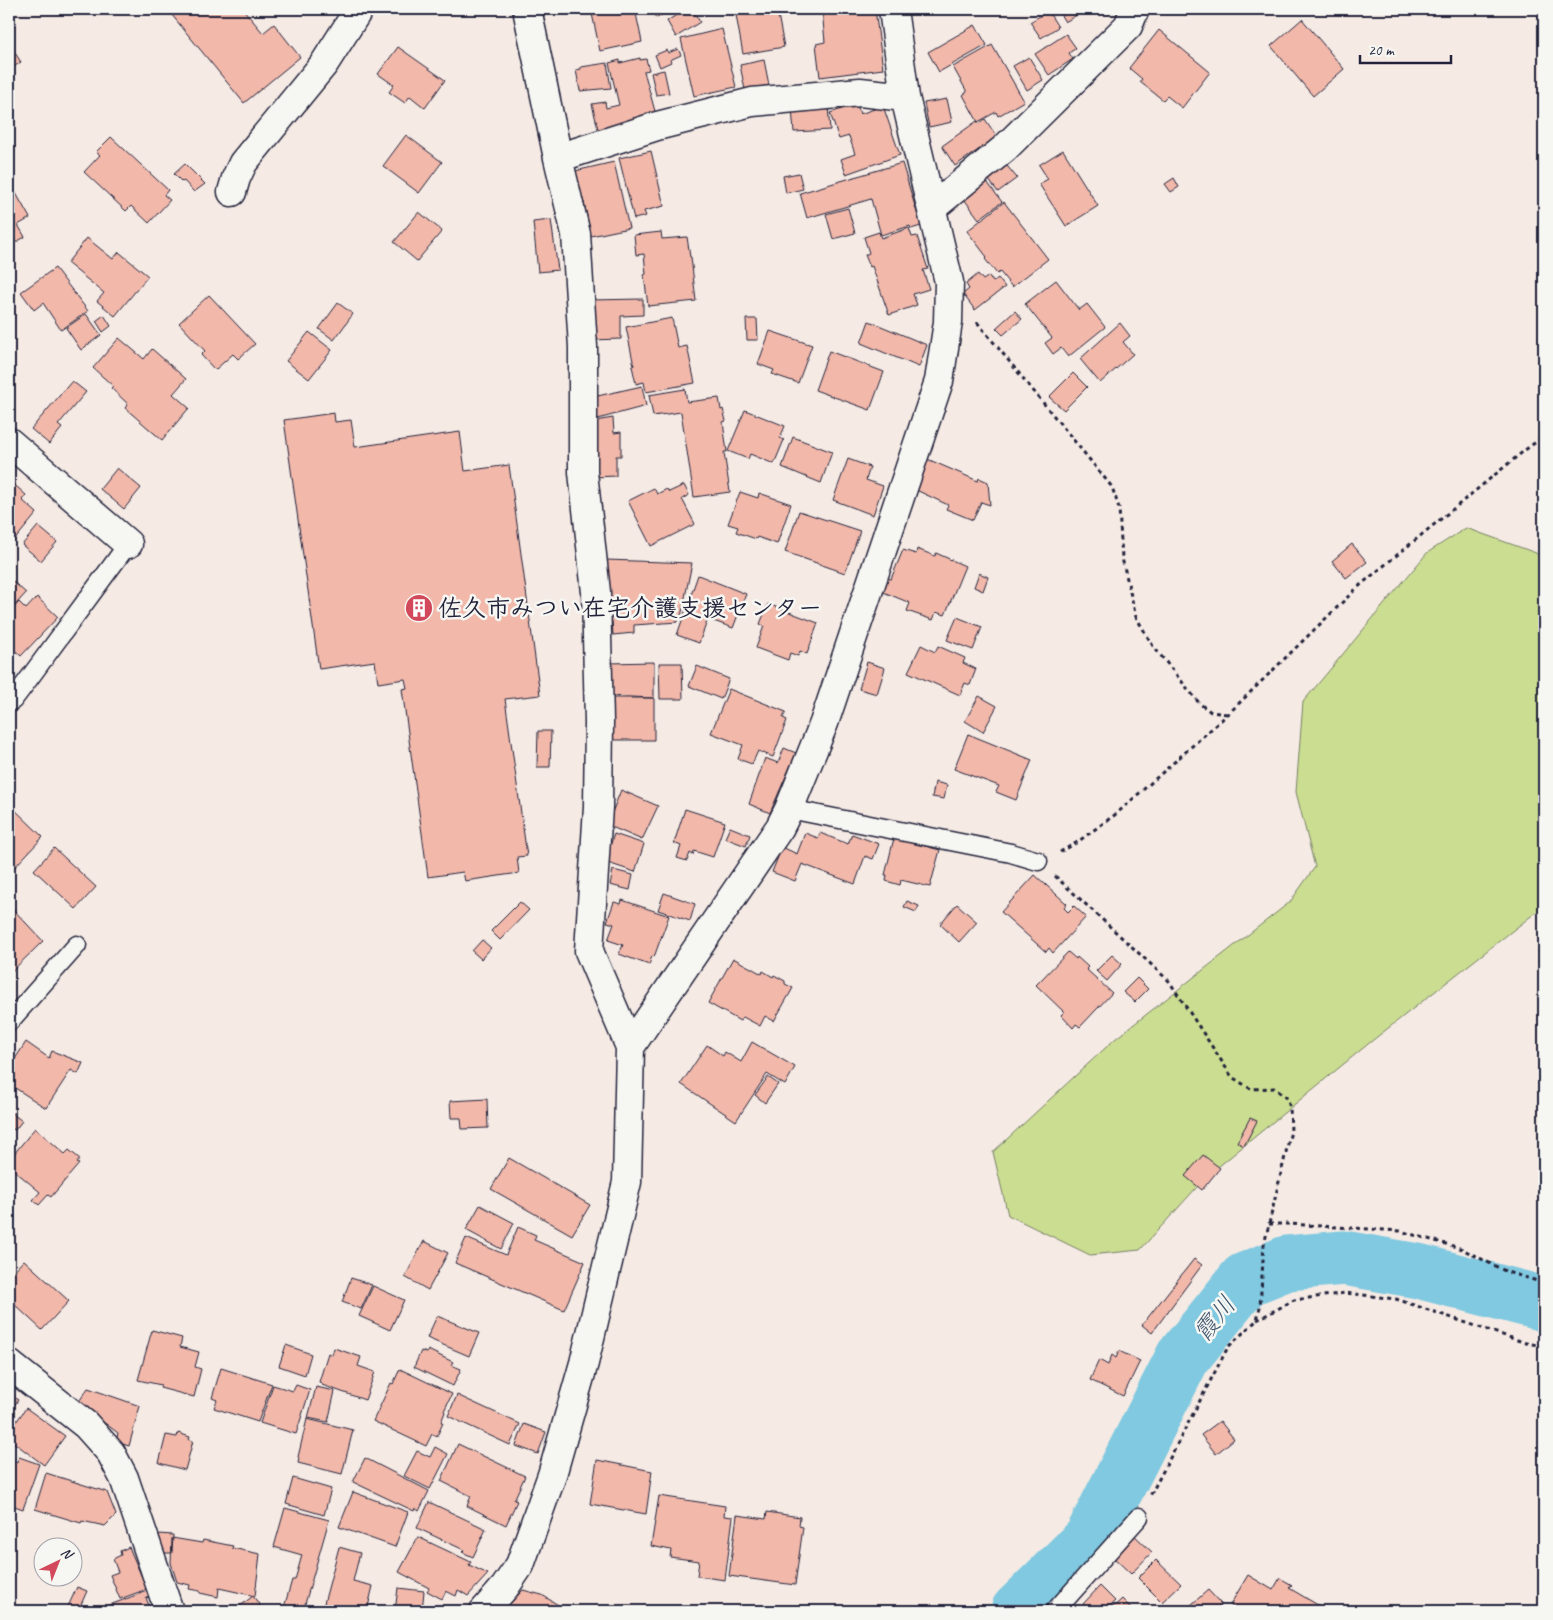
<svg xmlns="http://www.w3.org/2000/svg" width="1553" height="1620" font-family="Caveat,'Klee One',sans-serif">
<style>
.green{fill:#cbdd91;stroke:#768066}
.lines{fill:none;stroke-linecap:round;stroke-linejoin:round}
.river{stroke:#80c9e0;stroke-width:55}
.building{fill:#f2b8aa;stroke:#22223b}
.lane-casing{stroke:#22223b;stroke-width:21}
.street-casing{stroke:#22223b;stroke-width:31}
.secondary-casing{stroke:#22223b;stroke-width:31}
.path{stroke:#22223b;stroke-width:3;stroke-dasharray:4 4;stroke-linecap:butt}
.lane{stroke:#f6f6f2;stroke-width:18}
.street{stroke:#f6f6f2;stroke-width:28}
.secondary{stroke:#f6f6f2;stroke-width:28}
.labels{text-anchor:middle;stroke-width:5;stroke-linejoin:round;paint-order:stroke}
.poi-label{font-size:24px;font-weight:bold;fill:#22223b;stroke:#f6f6f2;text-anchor:start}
.water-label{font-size:25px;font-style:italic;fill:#3e546d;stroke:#f6f6f2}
</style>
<rect width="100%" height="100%" fill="#f5eae4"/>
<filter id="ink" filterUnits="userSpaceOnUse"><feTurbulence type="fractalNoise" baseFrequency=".02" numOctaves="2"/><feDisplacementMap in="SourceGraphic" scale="10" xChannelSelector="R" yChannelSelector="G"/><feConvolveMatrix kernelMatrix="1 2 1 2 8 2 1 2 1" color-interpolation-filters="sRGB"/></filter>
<g filter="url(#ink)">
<!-- green -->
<path class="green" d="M1466,528L1536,553L1544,562V906L1373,1040L1207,1176L1140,1250L1090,1255L1008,1215L993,1152L1115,1039L1290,902L1315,867L1296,792L1303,702L1427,553Z"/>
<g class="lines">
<!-- river -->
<path class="river" d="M1018,1611L1091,1539L1183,1357L1245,1280L1287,1263L1344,1258L1418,1271L1544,1304"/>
</g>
<!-- building -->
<path class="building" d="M167,9H243L263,33L274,24L300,57L244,103Z
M591,9H635L642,42L600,51Z
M651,9H673L656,18Z
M686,9H692L700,22L676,37L667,21Z
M767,9H777L784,47L743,54L736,15Z
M822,9H875L883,69L820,77L816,44L825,42Z
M1057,9H1087L1065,22Z
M1048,11L1058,27L1041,38L1030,22Z
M1302,19L1344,69L1313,96L1271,46Z
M975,25L987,45L939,72L928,52Z
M722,29L736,87L694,96L681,39Z
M1159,30L1210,72L1182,108L1167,96L1163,100L1140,82L1142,79L1129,68Z
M1066,34L1076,48L1069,53L1073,59L1049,75L1035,54Z
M9,44L21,62L9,70Z
M992,45L1024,101L998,116L996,112L978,122L963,95L967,92L953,67Z
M398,47L445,80L425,108L410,96L405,103L389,92L394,85L378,74Z
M678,49L681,55L670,60L671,62L660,67L655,55L667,50L668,53Z
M1029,57L1043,80L1027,90L1013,66Z
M640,58V60L646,59L649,70L644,71L656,115L608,128V127L598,129L592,104L605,102L606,108L619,105L609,63L620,60V63Z
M764,60L769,85L745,90L740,65Z
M607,63L611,88L580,91L576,70L581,69V67Z
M664,70L669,93L656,95L651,73Z
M947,99L952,122L929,127L924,103Z
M857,104L860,114L883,106L900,155L846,174L841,159L855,154L849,136L839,139L830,113Z
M828,106L830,130L794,132L792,109Z
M985,119L997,137L955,166L942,146L977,121L979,124Z
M406,135L442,162L419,193L383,166Z
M111,137L168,190L164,195L170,200L149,223L131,206L126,211L84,172L100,155L96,152Z
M1063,150L1098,206L1066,226L1039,184L1048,179L1039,165Z
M651,151L664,206L644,211L646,216L634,219L619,158Z
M1003,161L1017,178L998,192L985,175Z
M614,162L629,228L591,236L584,202L574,204L577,181L575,171Z
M902,163L921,226L911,229L910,226L881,235L871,199L807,218L800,193Z
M185,164L205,184L194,192L184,181L182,182L174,174Z
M799,173L803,189L786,193L783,176Z
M984,178L1002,202L979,219L961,195Z
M1174,178L1179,187L1171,192L1165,184Z
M9,181L30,218L18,225L25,237L9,246Z
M1004,202L1048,259L1012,287L1000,272L997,274L985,259L987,257L967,231Z
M848,208L855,233L833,239L826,214Z
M419,212L442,231L417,261L394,242Z
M551,220L558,270L538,272L533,222Z
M909,228L912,237L917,236L928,269L923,270L929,289L913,294L917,305L889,315L872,266L870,267L865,255L869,253L864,237L879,232L881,238Z
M661,232L662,239L687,237L690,257H691L696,301L648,306L644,275L646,274L644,254L636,255L634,235Z
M87,238L113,259L119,252L148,276L115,316L97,301L104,293L67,263Z
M55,268L88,311L61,330L43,303L34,310L21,292Z
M978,274L983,280L989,276L993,282L998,278L1005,287L975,310L963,294L969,289L966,284Z
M1056,280L1079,310L1087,304L1105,327L1068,357L1061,348L1053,354L1045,343L1052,338L1025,304Z
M209,295L255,344L238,359L233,354L215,370L201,355L205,351L179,323Z
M643,299V315L621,316V339L591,340L590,300Z
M338,303L353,314L334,340L319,329Z
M1015,311L1022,319L1003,335L996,328Z
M86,314L101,335L81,350L66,328Z
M104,315L111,326L103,332L96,321Z
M672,318L678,348L687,346L695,383L646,392L644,382L636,384L632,366H634L626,327Z
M746,319H757L758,340H747Z
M869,321L927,345L919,367L861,343Z
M1120,323L1130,336L1123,342L1133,354L1100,383L1080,359Z
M770,331L812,345L798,383L772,374L774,370L758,364Z
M309,332L332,350L309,379L286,361Z
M119,338L144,359L152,349L186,379L173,394L189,408L162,440L125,408L128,404L111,388L113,386L93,368Z
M829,351L884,372L870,410L815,390Z
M1073,373L1087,387L1064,410L1049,397Z
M72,381L86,392L58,425L62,428L49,444L31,429Z
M642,386L646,406L594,420L593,397Z
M685,389L687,402L719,398L721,410L723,409L726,421L723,422L727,452H724L730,492L694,497L681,412L653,416L649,395Z
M745,410L785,426L780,438L784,440L774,464L750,454L748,459L728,451Z
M334,413L335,422L351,420L355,447L460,432L465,471L509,465L540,695L505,699L527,856L517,857L519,873L465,881L463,872L428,877L402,689L407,688L405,679L378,683L375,661L319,669L284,420Z
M613,418L614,433L621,432V456H616V476L594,477L595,421Z
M793,437L832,452L821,483L782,467Z
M925,458L978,481L979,478L988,482L990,505L981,502L973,520L946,509L948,505L914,489Z
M848,459L870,467L866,480L883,486L873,515L833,500Z
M117,468L141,488L124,509L100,489Z
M9,480L26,495L22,500L37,513L13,542L9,538Z
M684,485L689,495L682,499L695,524L651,546L628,501L654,488L657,494L667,489L669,492Z
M740,492L758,498L759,493L791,504L777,544L757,537L756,539L736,532L738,527L728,524Z
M799,511L860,531L845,573L785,552Z
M38,526L57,542L41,561L22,545Z
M1352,544L1367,562L1346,578L1332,561Z
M917,549L935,556L936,553L965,566L945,615L936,612L933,620L907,611L910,603L881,591L885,578L891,579L903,550L916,554Z
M606,560L692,563L681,617H678V622L634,625V633L613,635L612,621H611Z
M979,573L988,577L983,591L974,587Z
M698,575L746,594L733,628L708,619L699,643L677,635Z
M9,578L26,593L9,612Z
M37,597L58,617L21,656L9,645V613L19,602L26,609Z
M768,604L818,623L807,654L800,651L798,656L790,653L788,660L756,648L764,626L760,624Z
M957,617L982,627L973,650L947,640Z
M921,645L935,652L938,646L965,658L963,663L976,669L970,685L965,683L960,695L908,672Z
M654,662V698L608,696L609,663Z
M867,662L885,668L877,694L859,689Z
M659,663H682L683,699H660Z
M697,666L729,679L721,699L689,686Z
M729,689L786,712L783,718L787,720L773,757L758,751L752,764L738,759L743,745L711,733Z
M979,696L997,706L983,732L965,721Z
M613,698H654V740H613Z
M538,731H551L550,767H537Z
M968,734L1032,760L1016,800L996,792L999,786L954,769Z
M784,748L796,753L770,813L749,804L765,758L778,763Z
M935,782L947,785L944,799L932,797Z
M621,790L658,806L642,840L607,825Z
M9,804L43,837L10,872L9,871Z
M685,809L725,822L713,857L694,851L693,855L690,853L687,861L677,858L681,846L674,843Z
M730,827L750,835L746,846L725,838Z
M805,833L818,838L820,833L848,844L852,834L879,844L873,859L865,856L855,884L802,864L795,881L772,872L782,847L797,854Z
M614,834L644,844L635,872L605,862Z
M894,838L940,850L930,887L901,880L900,885L886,881L887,875H885Z
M54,848L96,887L76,909L34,870Z
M613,870L633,875L630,890L610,885Z
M1035,875L1067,904L1064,908L1068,912L1074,906L1086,917L1053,953L1049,948L1046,952L1001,912Z
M664,893L695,904L690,921L658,910Z
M622,900L669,916L654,957L652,956L649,965L619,954L623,945L608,940L614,924L607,922L614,902L621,904Z
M907,901L919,906L916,912L904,907Z
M520,902L529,910L500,940L491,931Z
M957,904L977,922L959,942L940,924Z
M9,905L43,941L9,974Z
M482,940L491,948L481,959L472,951Z
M1068,952L1076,959L1077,957L1088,967L1086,969L1112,993L1080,1027L1076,1024L1073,1028L1061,1015L1064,1012L1036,985Z
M1112,955L1122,964L1107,981L1096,971Z
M733,958L762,974L763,971L773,977L774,975L785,981V984L793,988L774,1021L765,1016L760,1026L743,1017L740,1021L708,1003Z
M1137,978L1148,989L1135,1002L1123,992Z
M26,1042L49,1058L52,1051L83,1063L78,1074L71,1070L46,1108L9,1084V1068Z
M752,1042L795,1067L785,1085L767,1074L736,1121L681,1084L707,1045L723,1056L725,1052L741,1062Z
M768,1077L778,1084L765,1103L755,1095Z
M487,1099L488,1128L462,1129L461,1118H451L450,1101Z
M9,1111L22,1121L15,1130L9,1127Z
M1250,1118L1257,1121L1244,1146L1237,1142Z
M35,1128L65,1154L69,1150L80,1159L77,1163L79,1164L51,1197L48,1195L39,1205L33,1200L40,1192L9,1166L11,1161L9,1160Z
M1203,1155L1220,1168L1202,1190L1185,1176Z
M509,1158L590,1205L572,1235L491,1189Z
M480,1205L514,1223L501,1249L466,1230Z
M518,1227L536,1235L534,1240L585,1262L564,1310L455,1263L466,1238L506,1255Z
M424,1241L448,1253L428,1290L405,1277Z
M1194,1259L1202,1265L1152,1333L1142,1325Z
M24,1260L69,1301L42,1330L15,1305L9,1312V1276Z
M351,1278L372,1285L361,1309L342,1302Z
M373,1286L404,1300L390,1330L359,1316Z
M437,1316L479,1333L469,1356L427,1338Z
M152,1330L182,1338L180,1347L199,1352L195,1367L201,1369L194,1397L160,1388L161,1385L138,1380Z
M286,1345L311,1354L305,1375L279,1366Z
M334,1348L361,1357L358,1366L375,1372L365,1400L322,1385V1383L319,1382L328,1353L332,1355Z
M428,1350L453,1362L451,1365L461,1369L453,1386L414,1367L421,1351L427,1353Z
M1119,1351L1140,1361L1123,1396L1090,1380L1099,1360L1108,1365L1112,1355L1116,1358Z
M221,1368L272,1384L258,1422L214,1408L217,1400L212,1398Z
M400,1369L452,1394L444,1411L445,1412L441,1422L443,1423L437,1436L432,1434L426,1446L373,1421L391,1383L393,1384Z
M273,1385L293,1391L296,1385L310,1390L296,1434L260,1423Z
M316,1387L335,1391L328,1422L308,1418Z
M88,1388L140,1406L129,1446L116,1442L118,1433L78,1403Z
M9,1393L18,1400L9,1413Z
M457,1395L520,1424L510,1445L448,1416Z
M26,1408L65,1436L44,1465L9,1439V1432Z
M307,1419L353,1430L342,1474L298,1463L299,1458L298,1457Z
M1220,1421L1234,1439L1216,1454L1201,1435Z
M524,1424L546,1432L538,1454L516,1446Z
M178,1433L190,1437L189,1440L193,1441L185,1470L159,1463L166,1435L177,1437Z
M458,1444L525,1476L514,1500L517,1501L506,1525L467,1506L471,1496L441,1481Z
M435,1447L448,1454L430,1489L404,1476L417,1451L430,1457Z
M19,1457L39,1464L23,1509L9,1504V1459L17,1462Z
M365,1458L429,1491L419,1511L415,1508L414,1511L353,1482Z
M597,1460L652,1471L646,1514L590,1504Z
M46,1473L107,1492L116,1515L105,1526L82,1521L81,1523L35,1509Z
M293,1478L331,1489L324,1515L286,1504Z
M353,1492L408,1512L395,1547L339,1527Z
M659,1496L725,1506L724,1516L733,1517L725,1580L697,1576L699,1561L670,1557L671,1550L651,1546Z
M429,1502L486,1529L473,1557L462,1552L464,1550L417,1528Z
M285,1508L329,1520L303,1611H283L292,1580H295L302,1555L274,1547Z
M767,1512L800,1517L799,1526L803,1527L795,1585L729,1576L737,1515L766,1519Z
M158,1534L173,1535L172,1553H164Z
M1133,1534L1152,1552L1131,1574L1112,1556Z
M418,1537L471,1562L469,1565L488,1574L468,1596L458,1590L456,1596L446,1591L442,1599L427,1591L429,1588L399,1572Z
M172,1538L202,1543L203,1540L233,1546L232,1548L260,1554L255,1596L219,1588L218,1597L200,1593V1591L189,1589L190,1585L177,1582L171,1563Z
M129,1547L147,1589L120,1599L110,1575L118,1572L113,1559L121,1555L120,1551Z
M339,1547L360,1553L353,1581L373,1586L367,1611H322Z
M1156,1560L1181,1584L1162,1602L1138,1578Z
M1248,1575L1273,1590L1280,1578L1292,1585L1289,1588L1328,1611H1240L1230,1605Z
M1100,1586L1115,1601L1104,1611H1091L1083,1604Z
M77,1587L87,1591L78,1611H66Z
M398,1588L424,1591L422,1611H395Z
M523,1590L542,1595L568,1611H507L505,1609Z
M1208,1590L1221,1604L1220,1611H1184Z
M147,1591L150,1597L146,1598L151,1611H109L107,1606Z
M253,1596L264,1611H234Z
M1122,1599L1134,1611H1109Z"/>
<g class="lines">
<defs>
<path id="lane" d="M9,702L13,700L25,684L128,544
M789,809L1011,853L1038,861
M9,1022L77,945
M1055,1611L1139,1517"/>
<path id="street" d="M558,158L657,126L752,102L860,92L905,97
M232,192L236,178L243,163L324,64L359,9
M932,208L1005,148L1128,26L1135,9
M630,1047L780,827L789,809L824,723L939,381L948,322L949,282L905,97L893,9
M9,1364L86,1425L111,1453L124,1478L169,1611
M484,1611L505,1587L520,1565L552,1475L584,1363L627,1182L630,1047L589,951L598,807L599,722L596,592L583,472V347L576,234L558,158L527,9"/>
<path id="secondary" d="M9,442L128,544"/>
</defs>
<!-- lane casing -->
<use href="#lane" class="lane-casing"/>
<!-- street casing -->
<use href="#street" class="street-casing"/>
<!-- secondary casing -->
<use href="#secondary" class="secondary-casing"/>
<!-- path -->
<path class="path" d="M977,322L1112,487L1119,508L1122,558L1136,617L1153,646L1200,704L1211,712L1228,714
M1060,852L1076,843L1116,814L1228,714L1358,587L1525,450L1544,436
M1055,876L1169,981L1232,1077L1251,1089L1274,1088L1286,1097L1290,1107L1291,1131L1264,1245L1260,1307L1257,1320L1228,1347L1150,1496
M1269,1224H1288L1400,1231L1460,1248L1507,1272L1544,1283
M1257,1320L1294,1300L1346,1293L1396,1299L1526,1343L1544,1346"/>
<!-- lane -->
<use href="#lane" class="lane"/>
<!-- street -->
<use href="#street" class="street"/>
<!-- secondary -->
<use href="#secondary" class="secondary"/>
</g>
</g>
<!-- icons -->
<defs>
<symbol id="building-disc" viewBox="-11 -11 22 22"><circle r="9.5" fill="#d1495b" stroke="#f6f6f2"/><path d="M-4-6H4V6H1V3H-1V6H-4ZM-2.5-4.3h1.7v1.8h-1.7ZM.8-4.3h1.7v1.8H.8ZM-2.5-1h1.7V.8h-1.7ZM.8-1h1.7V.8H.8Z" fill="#fff"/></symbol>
</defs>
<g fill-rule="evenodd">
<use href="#building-disc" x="403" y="592" width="32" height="32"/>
</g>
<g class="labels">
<!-- poi labels -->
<g class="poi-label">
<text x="438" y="616">佐久市みつい在宅介護支援センター</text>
</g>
<!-- water labels -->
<g class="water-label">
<text transform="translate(1214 1318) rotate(-51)" y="9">霞川</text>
</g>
</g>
<!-- margin -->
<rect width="1553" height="1620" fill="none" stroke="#f6f6f2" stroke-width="30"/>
<rect x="15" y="15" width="1523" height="1590" fill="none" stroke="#22223b" stroke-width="2" filter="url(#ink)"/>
<!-- north arrow -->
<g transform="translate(58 1562) rotate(43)"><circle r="24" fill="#f6f6f2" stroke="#a1a1a9"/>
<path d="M0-4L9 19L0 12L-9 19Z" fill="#d1495b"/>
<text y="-8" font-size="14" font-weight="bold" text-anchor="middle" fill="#22223b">N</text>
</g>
<!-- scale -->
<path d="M1360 55v8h91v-8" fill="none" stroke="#22223b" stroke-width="2.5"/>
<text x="1368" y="55" font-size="15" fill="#22223b" stroke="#f6f6f2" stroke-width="4" paint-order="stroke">20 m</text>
</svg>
